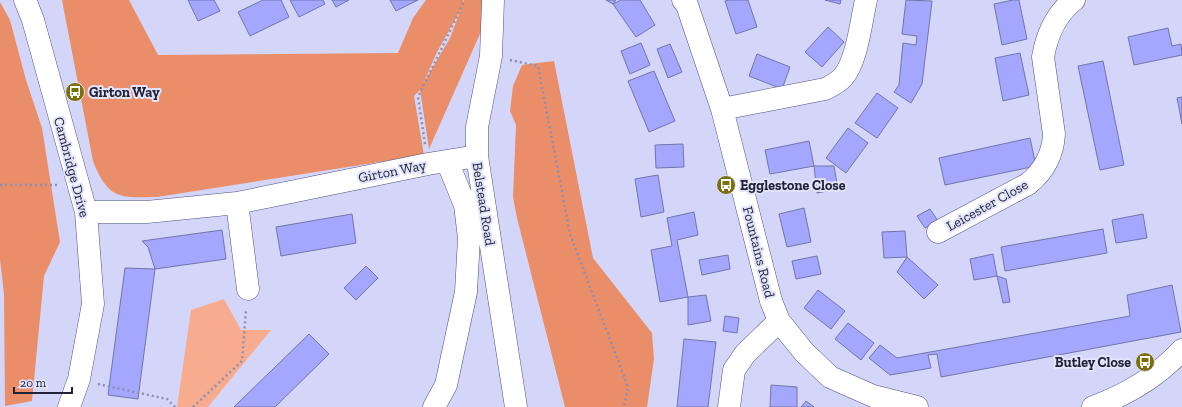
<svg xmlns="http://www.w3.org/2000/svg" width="1182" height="407" font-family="'Zilla Slab',serif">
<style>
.green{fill:#f7ac8f}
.forest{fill:#ea8d69;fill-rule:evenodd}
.building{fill:#a5a7fe;stroke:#7275a9}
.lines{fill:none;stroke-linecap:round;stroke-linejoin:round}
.minor-casing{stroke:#4f5081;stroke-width:23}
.path{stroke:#8d8fad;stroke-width:2.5;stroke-dasharray:2 3;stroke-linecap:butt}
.minor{stroke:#fff;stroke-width:22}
.labels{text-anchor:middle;stroke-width:4;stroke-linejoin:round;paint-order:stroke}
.poi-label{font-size:14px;font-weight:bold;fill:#212238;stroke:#e2e4fc;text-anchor:start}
.street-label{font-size:14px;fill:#212238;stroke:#e2e4fc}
</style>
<rect width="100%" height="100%" fill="#d3d6f9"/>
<!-- green -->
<path class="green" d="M224,299L241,330H271L208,407H177L191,310Z"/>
<!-- forest -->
<path class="forest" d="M62,0H129L158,55L398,53L413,18L426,0H463L464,2V0H495L429,149L420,90L414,96L424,155L157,197C119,198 108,199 93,161ZM461,9L450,38L423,84L437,52Z
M0,2L10,20L26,80L42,128L60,242L44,276L32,401L5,406L4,294L0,259Z
M554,61L593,258L652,333L654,359L647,407H565L517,218L513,197L516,125L510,111L513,86L522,65Z"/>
<!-- building -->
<path class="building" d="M188,0H214L220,11L198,21Z
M263,0H281L289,17L250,36L238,12Z
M290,0H323L325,4L299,17Z
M332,0H349L336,7Z
M390,0H418L396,11Z
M606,0H616L613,4Z
M621,0H640L655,25L636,37L613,4Z
M729,0H748L757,27L736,34L725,1Z
M825,0H841L840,4Z
M906,0L932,1L922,84L911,103L894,92L899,85L903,43L916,45L917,36L902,34Z
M1013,0H1019L1027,39L1002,45L994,4Z
M828,27L844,42L822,67L805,52Z
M1168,28L1172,46L1181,44L1182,55L1134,65L1128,37Z
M641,43L650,65L630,74L621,51Z
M670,44L682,72L668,78L657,49Z
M1020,53L1029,95L1003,101L995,58Z
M757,54L790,67L782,89L749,76Z
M1103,61L1124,165L1100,170L1078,66Z
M654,71L675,121L649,132L628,81Z
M877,93L898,108L877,138L855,123Z
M1182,97V124L1177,98Z
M848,128L868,143L846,173L826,158Z
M1030,138L1036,166L945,185L939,158Z
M809,141L814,166L770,174L765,150Z
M683,144L684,167L656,168L655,145Z
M814,166H834L838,189L817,193Z
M658,175L664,212L641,217L635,179Z
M804,208L811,242L787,247L779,214Z
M930,209L938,221L925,228L917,216Z
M694,212L698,235L677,240L688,297L660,302L651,250L672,246L667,218Z
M352,214L356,243L281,256L276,227Z
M1143,214L1147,238L1116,243L1112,220Z
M1103,229L1107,253L1005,271L1001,247Z
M222,230L226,259L155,269L148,247L142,241Z
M905,231L907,257L884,258L882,232Z
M993,254L997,276L974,280L970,259Z
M728,255L730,269L702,275L699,260Z
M817,256L821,274L796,279L792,261Z
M907,257L938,285L924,299L897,272Z
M366,266L378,278L356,300L344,288Z
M125,268L155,269L138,399L108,395Z
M997,276L1006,279L1010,302L1003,303Z
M1172,285L1181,332L941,377L937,354L928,355L931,368L890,375L869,358L880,345L897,358L1130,316L1127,295Z
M818,290L845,311L831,329L804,308Z
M706,295L711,321L688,325V297Z
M725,316L739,318L737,333L723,331Z
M848,323L874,343L861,360L835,339Z
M309,334L329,354L275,407H234Z
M684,339L716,342L708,407H677Z
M771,385L797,387V407H770Z
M806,401L814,407H801Z"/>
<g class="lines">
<defs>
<path id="minor" d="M25,0L33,20L86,212L93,304L79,379L69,407
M493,0L491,56L477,127V156L516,407
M683,0L687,5L722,109L771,301L779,321L804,352L830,377L873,396L917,407
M722,109L825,89C831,86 838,83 843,77C857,61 861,22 866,0
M237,203L248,289
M86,212H147L237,203L428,164L477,156
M938,232L1028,184C1044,171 1053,155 1054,134L1043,57C1047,34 1056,14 1074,0
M434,407L446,385L466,292L469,238L465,205L447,161
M729,407L734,370L745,354L779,321
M1093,407C1126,395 1158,376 1182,350"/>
</defs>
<!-- minor casing -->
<use href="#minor" class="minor-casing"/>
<!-- path -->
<path class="path" d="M510,60L538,66L570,234L628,387L624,407
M425,144L418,97L463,4V0
M0,185H57
M98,384L167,399L175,407
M193,407L242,361L246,310"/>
<!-- minor -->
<use href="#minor" class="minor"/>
</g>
<!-- icons -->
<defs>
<symbol id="bus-disc" viewBox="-11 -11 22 22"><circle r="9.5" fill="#7b6f0d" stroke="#e2e4fc"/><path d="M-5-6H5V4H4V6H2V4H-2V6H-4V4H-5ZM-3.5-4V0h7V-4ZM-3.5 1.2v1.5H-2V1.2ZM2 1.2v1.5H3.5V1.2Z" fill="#fff"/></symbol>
</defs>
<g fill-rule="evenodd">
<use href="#bus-disc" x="64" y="81" width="22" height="22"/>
<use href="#bus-disc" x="715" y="174" width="22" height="22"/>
<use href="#bus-disc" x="1134" y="351" width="22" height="22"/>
</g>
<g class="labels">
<!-- poi labels -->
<g class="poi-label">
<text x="89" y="97">Girton Way</text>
<text x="740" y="190">Egglestone Close</text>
<text x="1131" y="367" text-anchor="end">Butley Close</text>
</g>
<!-- street labels -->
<g class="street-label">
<text transform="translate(72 167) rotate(75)" y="5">Cambridge Drive</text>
<text transform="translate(392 171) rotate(-11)" y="5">Girton Way</text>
<text transform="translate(484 204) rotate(81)" y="5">Belstead Road</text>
<text transform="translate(987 205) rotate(-29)" y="5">Leicester Close</text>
<text transform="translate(759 252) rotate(76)" y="5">Fountains Road</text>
</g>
</g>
<!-- scale -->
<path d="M14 387v6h58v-6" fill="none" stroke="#212238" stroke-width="2"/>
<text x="20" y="387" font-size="12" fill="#212238" stroke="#e2e4fc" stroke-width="3" paint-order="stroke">20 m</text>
</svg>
